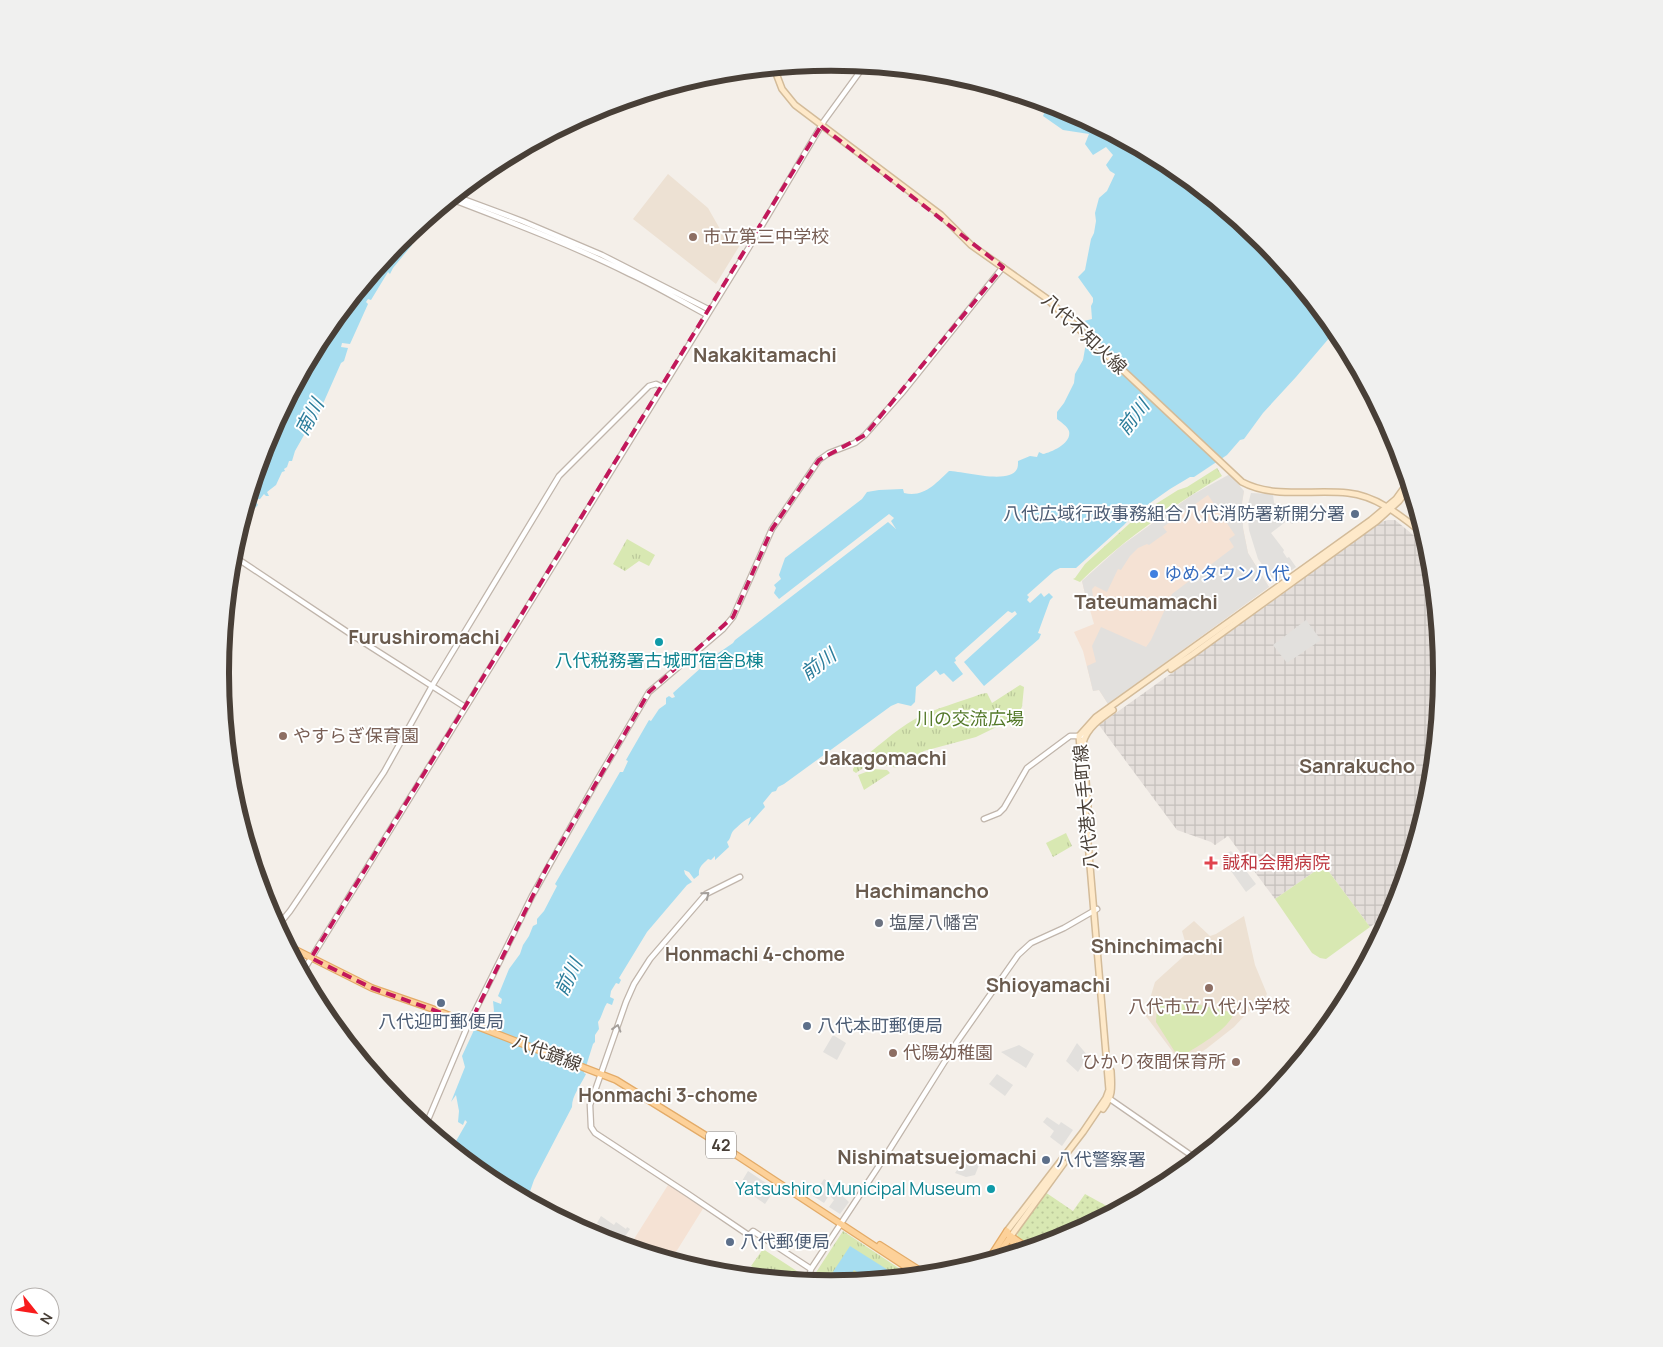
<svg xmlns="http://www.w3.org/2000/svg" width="1663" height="1347" font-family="Manrope,'Noto Sans JP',sans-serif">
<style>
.commercial{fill:#f5e2d4}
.industrial{fill:url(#industrial-grid)}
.education{fill:#ede1d3}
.grass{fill:url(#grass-dots)}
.park{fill:url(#park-tufts)}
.pitch{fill:#d8e8b2}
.parking{fill:#e2e0dd}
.water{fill:#a6ddf0}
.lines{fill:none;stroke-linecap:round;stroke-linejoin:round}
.tertiary-casing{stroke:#c0b5ab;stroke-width:7}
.secondary-casing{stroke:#d3bb99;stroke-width:8}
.primary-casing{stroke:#e3ab68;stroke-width:8}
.tertiary{stroke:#fff;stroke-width:4.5}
.secondary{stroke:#fee9c9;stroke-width:5}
.primary{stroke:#fdd199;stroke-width:5.5}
.oneway{stroke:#a49f9b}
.marked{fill:none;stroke:#c2185b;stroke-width:4;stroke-dasharray:10 6;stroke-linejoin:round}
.education-dot{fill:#8d6e63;stroke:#fff;stroke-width:2}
.service-dot{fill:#5c6f8a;stroke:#fff;stroke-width:2}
.shop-dot{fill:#3f7fe0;stroke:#fff;stroke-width:2}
.culture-dot{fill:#0f9aa8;stroke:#fff;stroke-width:2}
.health-dot{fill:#e0444e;stroke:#fff;stroke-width:2}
.worship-dot{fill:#6b7280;stroke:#fff;stroke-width:2}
.labels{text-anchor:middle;stroke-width:4;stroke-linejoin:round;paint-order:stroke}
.shield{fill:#fff;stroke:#7f7973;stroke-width:1}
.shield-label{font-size:16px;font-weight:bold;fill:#483f37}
.education-label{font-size:18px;fill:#785e54;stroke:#fff;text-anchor:start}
.street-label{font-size:18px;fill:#483f37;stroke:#fff}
.service-label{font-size:18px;fill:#4e5e75;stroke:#fff;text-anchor:start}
.shop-label{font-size:18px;fill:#366cbe;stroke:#fff;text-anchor:start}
.culture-label{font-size:18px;fill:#0d838f;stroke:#fff}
.park-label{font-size:18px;fill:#54792a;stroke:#fff}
.health-label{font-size:18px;fill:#be3a42;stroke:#fff;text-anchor:start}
.worship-label{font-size:18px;fill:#5b616d;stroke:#fff;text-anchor:start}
.water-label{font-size:19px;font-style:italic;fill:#2c7d9b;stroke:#fff}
.neighbourhood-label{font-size:19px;font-weight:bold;fill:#6a5b4e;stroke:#fff}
.quarter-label{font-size:20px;font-weight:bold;fill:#6a5b4e;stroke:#fff}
.rim{fill:none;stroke:#483f37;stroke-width:6}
</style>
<defs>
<pattern id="industrial-grid" width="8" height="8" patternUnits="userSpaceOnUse" patternTransform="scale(1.25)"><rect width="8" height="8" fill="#e4deda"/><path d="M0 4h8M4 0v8" fill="none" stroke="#c5c0bc"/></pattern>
<pattern id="grass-dots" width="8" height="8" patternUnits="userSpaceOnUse" patternTransform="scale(1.25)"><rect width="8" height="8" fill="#d8e8b2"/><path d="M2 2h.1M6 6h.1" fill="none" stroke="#bbc89a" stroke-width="1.8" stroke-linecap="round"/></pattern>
<pattern id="park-tufts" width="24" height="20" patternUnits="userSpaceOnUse" patternTransform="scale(1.25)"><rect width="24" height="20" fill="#d8e8b2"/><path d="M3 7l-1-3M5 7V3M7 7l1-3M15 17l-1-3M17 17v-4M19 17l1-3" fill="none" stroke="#bbc89a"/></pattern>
</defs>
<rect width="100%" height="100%" fill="#f4efe9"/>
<!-- commercial -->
<path class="commercial" d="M1244,491L1242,503L1243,528L1248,553L1269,587L1108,704L1099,690L1093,691L1083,651L1074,632L1094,624L1090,610L1093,609L1090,597L1086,598L1082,581L1121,546L1192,495Z
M668,1185L704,1207L671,1260L629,1247Z"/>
<!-- industrial -->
<path class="industrial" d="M1388,520H1395L1428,547L1431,555L1442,674L1431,793L1396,908L1370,927L1324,865L1275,899L1228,836L1215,845L1211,842L1177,830L1099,725L1281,595L1358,538L1381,522Z"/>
<!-- education -->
<path class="education" d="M668,174L708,208L720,229L740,245L716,284L633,219Z
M1244,916L1255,965L1267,994L1263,1001L1247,1013L1234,1027L1206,1049L1182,1064L1145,1015L1155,982L1186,954L1188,952L1182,931L1194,921L1210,936L1216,934Z"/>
<!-- grass -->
<path class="grass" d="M1045,1192L1073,1211L1085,1194L1114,1210L1110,1214L1065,1238L1033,1248L1017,1237L1018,1231Z"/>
<!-- park -->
<path class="park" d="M1217,468L1222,476C1171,507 1122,541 1080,582L1073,579L1075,578L1085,564L1140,514L1178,490L1187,487Z
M627,539L655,555L649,566L639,561L625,571L613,564Z
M1020,685L1024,687L1022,707L1015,718L976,737L924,751L897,767C890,768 886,765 880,764C871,762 864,768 856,773L853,771V769L856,764C875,749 894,731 915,719C936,708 960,702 981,694L987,693L992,703Z
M874,769L887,770L890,773L864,790L858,775Z
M1066,833L1072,846L1053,857L1046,843Z
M843,1231L912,1277L831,1284L815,1283V1274Z
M763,1249L803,1275L800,1279H799L797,1281L756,1277L759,1271L751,1266Z"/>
<!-- pitch -->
<path class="pitch" d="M1324,865L1370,927L1326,959L1320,958L1312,953L1275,899Z
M1170,998L1234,1013C1228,1030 1199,1045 1184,1055L1175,1052L1156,1022L1157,1008Z"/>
<!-- parking -->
<path class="parking" d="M1230,474L1244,491L1242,503L1243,528L1248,553L1269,587L1108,704L1099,690L1093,691L1087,666L1096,662L1092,646L1101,627L1146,647L1151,640L1172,594L1234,547L1229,539L1235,535L1208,495L1163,527L1167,532L1149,545L1147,544L1138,548L1130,556L1121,570L1118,569L1107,592L1095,586L1092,589L1093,596L1086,598L1082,581L1121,546L1192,495Z
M1251,493L1273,494L1274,503L1301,517L1292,524L1288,520L1271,533L1284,550L1283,552L1287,558L1289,557L1296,567L1275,582L1258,559L1249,530L1247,508Z
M1306,620L1321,640L1287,663L1273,645Z
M1231,851L1256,884L1246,892L1221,857Z
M833,1035L846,1043L837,1060L823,1052Z
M1077,1043L1088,1056L1078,1072L1066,1061Z
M1019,1045L1034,1054L1026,1068L1001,1052Z
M997,1074L1013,1085L1005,1096L989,1084Z
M1047,1117L1059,1125L1061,1122L1073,1130L1062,1146L1050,1137L1054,1131L1043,1122Z
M972,1154L981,1160L975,1175L966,1177L955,1173L964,1160L968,1162Z
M748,1171L775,1189L765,1204L739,1186Z
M824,1179L835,1186L824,1203L813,1196Z
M836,1190L849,1202L840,1214L829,1207L834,1200L831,1197Z
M601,1216L614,1225L616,1222L626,1229L627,1227L630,1229L622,1241L617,1238L614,1243L600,1235L604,1228L597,1223Z"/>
<!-- water -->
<path class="water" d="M1030,98L1066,109L1171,166L1264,242L1336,330L1296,377L1263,413L1244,439L1240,440L1227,455L1194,477H1190L1170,489L1133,515L1124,525L1076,568H1060L1054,571L1027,595L1029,597L1027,600L1030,603L1041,593L1044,597L1049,593L1053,597L1050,600L1038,633L1041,634L1039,639L984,686L964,662L1017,614L1015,611L1012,613L1008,611L955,658L956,661L954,662L963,674L953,682L944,673L940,675L936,670L916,687L915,702L911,706L898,703L891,706L784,784L778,787L776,791L772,792L763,803L765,807L748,826L751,817C744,820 738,826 733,831C730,835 731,839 727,842L729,847L715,860V856L711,860L708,859C703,864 698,867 699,875L694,879L689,872L684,870L685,874L692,882L687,885L647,932L619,978L621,980L619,984L616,983L611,991L610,997L614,999L612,1005L607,1003C603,1009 602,1017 598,1022L599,1029L595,1035V1042L593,1044L584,1073L586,1074C581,1085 572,1095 572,1107L534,1180L527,1200L492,1181L452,1148L467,1122L465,1120L463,1125L458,1122L459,1111L456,1095L451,1102L465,1067L462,1056L474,1030L491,1020L494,1011L493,1001L501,1004L502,999L498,996L509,969L520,954L523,945L529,936L533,926L537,924V919L544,911L557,886L555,884L620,772H623L628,761L626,760L649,720L651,721L659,709L666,704V698L669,696L672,698L675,697L673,693L714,656L733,643L735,640L888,522L896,529L891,521L894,518L889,514L779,599L774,593L776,588L774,585L781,579L779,575L785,558L862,499L867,492L879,490L903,489L904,493C924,498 936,483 949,471C963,471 1009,485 1017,469C1018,467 1018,464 1018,461L1030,456L1037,457L1039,452L1043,454C1052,452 1072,443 1069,431C1067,426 1062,423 1057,419V412L1064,403L1074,383L1075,374L1083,360L1086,343L1079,332V325L1084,321L1092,319L1091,306L1093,302V298L1078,277L1085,270L1091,239L1094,233L1096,221L1095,213L1099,198L1107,191L1115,174L1110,171L1106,165L1113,155L1106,147L1093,155L1085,144L1089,134L1063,130L1043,116L1048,104L1030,100Z
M420,225L410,243L412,245L393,268L390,274L388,272L371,300L368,299L366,302L368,304L350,344L342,343L341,347L348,348L344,361L341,363L318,415L316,414L295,451L292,461H289L287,467L284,469L285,471L282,472L276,485L267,492L269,496H266L264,494L260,499H258L256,502L258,505L249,514L241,526L267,439L324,334L400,241Z
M850,1246L888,1270L904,1271L913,1277L871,1281L854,1270L845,1283L825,1284Z"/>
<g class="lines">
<defs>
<path id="tertiary" d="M455,196L522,221L602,255L710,310
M451,199C511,222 572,245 630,274C656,286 681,301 707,315
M232,555L352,635L465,707
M984,819L999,813L1004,808L1027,768L1070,736H1085
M740,877L706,894L650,959L634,984L626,1002L590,1105L591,1127L595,1133L688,1194L747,1234L749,1235L753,1231L811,1269
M277,927L290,911L384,772L432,686L559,476L649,386L656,384L662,387
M302,973L748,249L824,121L864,66
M1110,1099L1198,1160
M425,1127L468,1025L532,896L596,782L649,692L723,629L733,617L772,529L819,460L829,453L855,443L865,435L902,393L1003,267
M808,1282L811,1269L888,1152L957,1042L1018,955L1031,943L1064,928L1097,909"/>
<path id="secondary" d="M774,68L782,89L795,105L941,215L971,245L1046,298L1242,482C1274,499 1313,489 1348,493C1378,496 1402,517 1425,535
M1171,669L1193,654L1377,521L1399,501L1410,486
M1088,806L1083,743C1087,728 1100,719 1113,710
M1103,1109C1113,1095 1112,1089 1111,1071
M1007,1231L1083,1132L1106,1098L1109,1090L1079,736L1096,717L1371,520L1396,499L1409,481
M1011,1236L1064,1163"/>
<path id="primary" d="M288,946L372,988L430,1008L616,1080L721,1145L920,1276
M1012,1237L1029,1249
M880,1245L927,1275
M995,1259L1011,1236
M987,1262L1007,1231L1014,1245L1023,1251"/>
</defs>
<!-- tertiary casing -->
<use href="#tertiary" class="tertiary-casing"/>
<!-- secondary casing -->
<use href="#secondary" class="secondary-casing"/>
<!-- primary casing -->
<use href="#primary" class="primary-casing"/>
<!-- tertiary -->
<use href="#tertiary" class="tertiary"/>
<!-- secondary -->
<use href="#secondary" class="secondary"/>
<!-- primary -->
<use href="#primary" class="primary"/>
</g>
<!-- one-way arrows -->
<defs><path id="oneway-chevron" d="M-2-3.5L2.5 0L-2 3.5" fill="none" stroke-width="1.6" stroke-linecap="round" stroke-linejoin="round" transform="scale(1.25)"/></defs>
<g class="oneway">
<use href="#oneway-chevron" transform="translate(706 895) rotate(-40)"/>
<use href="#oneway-chevron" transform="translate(617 1028) rotate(-73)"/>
</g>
<!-- marked area -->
<path class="marked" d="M821,126L1003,267L865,435L819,460L772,529L733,617L649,692L546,869L470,1023L372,988L311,958Z"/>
<!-- markers -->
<g class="education-dot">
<circle cx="693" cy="237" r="5"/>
<circle cx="283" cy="736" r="5"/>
<circle cx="1209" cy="988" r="5"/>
<circle cx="893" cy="1053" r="5"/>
<circle cx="1236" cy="1062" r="5"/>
</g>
<g class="service-dot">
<circle cx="1355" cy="514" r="5"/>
<circle cx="441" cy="1003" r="5"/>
<circle cx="807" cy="1026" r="5"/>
<circle cx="1046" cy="1160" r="5"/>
<circle cx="730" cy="1242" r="5"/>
</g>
<circle class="shop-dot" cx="1154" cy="574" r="5"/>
<g class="culture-dot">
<circle cx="659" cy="642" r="5"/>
<circle cx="991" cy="1189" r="5"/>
</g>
<path class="health-dot" d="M1208.5 855.5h5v5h5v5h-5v5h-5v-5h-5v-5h5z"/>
<circle class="worship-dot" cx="879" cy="923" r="5"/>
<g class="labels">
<!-- shield labels -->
<rect class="shield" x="706" y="1131.5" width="30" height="27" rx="4"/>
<g class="shield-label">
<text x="721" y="1151">42</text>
</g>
<!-- education labels -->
<g class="education-label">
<text x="703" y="243">市立第三中学校</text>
<text x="293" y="742">やすらぎ保育園</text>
<text x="1209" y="1013" text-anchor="middle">八代市立八代小学校</text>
<text x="903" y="1059">代陽幼稚園</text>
<text x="1226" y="1068" text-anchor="end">ひかり夜間保育所</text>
</g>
<!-- street labels -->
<g class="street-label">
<text transform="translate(1084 334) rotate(43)" y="6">八代不知火線</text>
<text transform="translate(1086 807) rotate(-95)" y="6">八代港大手町線</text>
<text transform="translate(547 1053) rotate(21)" y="6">八代鏡線</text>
</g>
<!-- service labels -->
<g class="service-label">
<text x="1345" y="520" text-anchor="end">八代広域行政事務組合八代消防署新開分署</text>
<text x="441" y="1028" text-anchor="middle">八代迎町郵便局</text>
<text x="817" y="1032">八代本町郵便局</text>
<text x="1056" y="1166">八代警察署</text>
<text x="740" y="1248">八代郵便局</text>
</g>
<!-- shop labels -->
<g class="shop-label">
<text x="1164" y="580">ゆめタウン八代</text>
</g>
<!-- culture labels -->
<g class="culture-label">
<text x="659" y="667">八代税務署古城町宿舎B棟</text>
<text x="981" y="1195" text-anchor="end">Yatsushiro Municipal Museum</text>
</g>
<!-- park labels -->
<g class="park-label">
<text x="970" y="725">川の交流広場</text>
</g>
<!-- health labels -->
<g class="health-label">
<text x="1222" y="869">誠和会開病院</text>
</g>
<!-- worship labels -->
<g class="worship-label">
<text x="889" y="929">塩屋八幡宮</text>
</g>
<!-- water labels -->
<g class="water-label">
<text transform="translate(309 417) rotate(-62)" y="7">南川</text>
<text transform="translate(1133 417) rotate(-52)" y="7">前川</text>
<text transform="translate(818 664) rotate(-37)" y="7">前川</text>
<text transform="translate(568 977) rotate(-64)" y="7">前川</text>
</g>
<!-- neighbourhood labels -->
<g class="neighbourhood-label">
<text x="755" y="961">Honmachi 4-chome</text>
<text x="668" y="1102">Honmachi 3-chome</text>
</g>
<!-- quarter labels -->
<g class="quarter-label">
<text x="765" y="362">Nakakitamachi</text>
<text x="1146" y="609">Tateumamachi</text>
<text x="424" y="644">Furushiromachi</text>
<text x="883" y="765">Jakagomachi</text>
<text x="1357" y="773">Sanrakucho</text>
<text x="922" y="898">Hachimancho</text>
<text x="1157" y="953">Shinchimachi</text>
<text x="1048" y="992">Shioyamachi</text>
<text x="937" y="1164">Nishimatsuejomachi</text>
</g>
</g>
<!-- crop -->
<path d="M0 0H1663V1347H0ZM229 673a602 602 0 1 1 1204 0a602 602 0 1 1-1204 0Z" fill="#f0f0ef" fill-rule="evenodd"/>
<path class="rim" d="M229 673a602 602 0 1 1 1204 0a602 602 0 1 1-1204 0Z"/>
<!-- north arrow -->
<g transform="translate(35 1312) rotate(120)"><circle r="24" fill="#ffffff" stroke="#b6b2af"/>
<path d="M0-4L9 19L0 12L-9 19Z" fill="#f81c1d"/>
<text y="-8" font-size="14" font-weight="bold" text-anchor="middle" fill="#483f37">N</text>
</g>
</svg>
